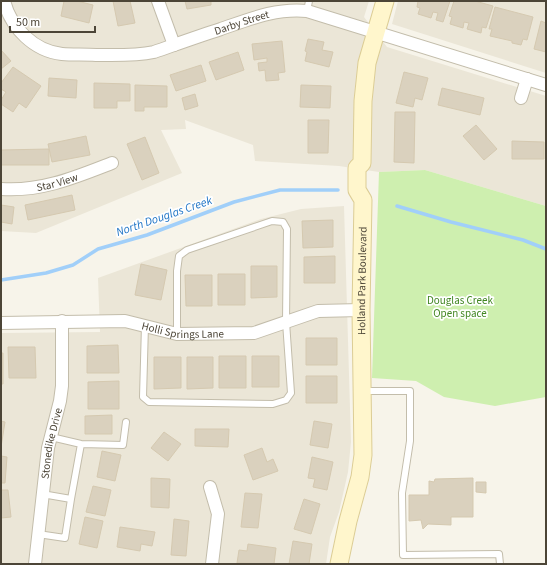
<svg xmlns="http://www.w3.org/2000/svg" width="547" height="565" font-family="'Source Sans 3',sans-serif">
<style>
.residential{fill:#ebe6d7}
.green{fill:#ceefaf}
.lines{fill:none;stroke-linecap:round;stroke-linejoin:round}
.stream{stroke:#a1cff9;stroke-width:3.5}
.building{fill:#dad1be;stroke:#d5c9b0}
.lane-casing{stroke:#c3bdab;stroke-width:8}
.street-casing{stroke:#c3bdab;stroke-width:14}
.secondary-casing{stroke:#dccd95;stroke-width:19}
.lane{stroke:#fff;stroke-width:6}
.street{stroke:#fff;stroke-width:12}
.secondary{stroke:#fff6cc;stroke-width:17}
.labels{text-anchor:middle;stroke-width:3.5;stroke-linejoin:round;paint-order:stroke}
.street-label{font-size:11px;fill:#4c4537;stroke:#fff}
.park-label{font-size:11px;fill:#418622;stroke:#fff}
.water-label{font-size:12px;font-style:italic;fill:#2276c6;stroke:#fff}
</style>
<rect width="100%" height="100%" fill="#f7f4ea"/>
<!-- residential -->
<path class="residential" d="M1,1H369L364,17L387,47L546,96V206L425,170L379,172L339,166L255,161L253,145L185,120L186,129L161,130L182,173L36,233L1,231Z
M398,1H546V73L392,24Z
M344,206L351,442L348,472L339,512L330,537L326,564H1V333L100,332L98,278L261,219L301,209Z"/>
<!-- green -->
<path class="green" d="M425,170L546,206V397L495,406L444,397L416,381L372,378L379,172Z"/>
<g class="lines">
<!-- stream -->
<path class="stream" d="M397,206L451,222L523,240L546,249
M1,280L46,273L73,265L98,249L147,235L234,202L280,190H338"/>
</g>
<!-- building -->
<path class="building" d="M64,1H77L93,5L89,23L61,16Z
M113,1H130L135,23L118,26Z
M185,1H211V5L187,9Z
M418,1H450L443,22L436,20L438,13L433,12L431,18L418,14L420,8L417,7Z
M454,1H475L493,6L486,28L482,27L481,33L467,29L469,23L464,22L463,28L450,24L452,17L449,16Z
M495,7L533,17L527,40L523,39L521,45L512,43V41L490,36L492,29H489Z
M541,21L546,23V52L534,49Z
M308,39L324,42L322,50L333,52L329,67L305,61L307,52L305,51Z
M282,41L285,72L278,73L279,80L266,81L265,70L259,71L258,63L267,62V58L254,60L252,44Z
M1,50L11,61L1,69Z
M238,52L244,70L216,80L209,62Z
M201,65L206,81L176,91L170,75Z
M13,67L41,86L26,108L19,103L13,112L1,104V100L6,92L1,89V83Z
M404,72L428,78L422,100L415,98L413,107L396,103Z
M49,78L77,80L76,98L48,96Z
M94,83L130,84V101H117V108H94Z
M135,85L167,86V107H144V111H135Z
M301,85L331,86L330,108L300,107Z
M442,88L484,98L480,115L438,105Z
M195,94L198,106L185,110L182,98Z
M395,112H415L414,163L394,162Z
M308,120H329L328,153H308Z
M476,125L497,149L484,160L463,136Z
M86,136L90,155L52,162L48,144Z
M145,137L159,173L142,180L127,144Z
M512,141L544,142V159H512Z
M49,149V165H1V150Z
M72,195L75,210L28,220L25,205Z
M1,205L14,207L12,224L1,222Z
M333,220V247L303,248L302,221Z
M335,256V283H304V257Z
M141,264L167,270L161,300L135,295Z
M251,266H277V297L251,298Z
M218,274H245V305H218Z
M185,275H212V306H186Z
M306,338H337V365H306Z
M118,345L119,373H87V346Z
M8,347H35L36,378H9Z
M1,353H3V384H1Z
M219,356H246V388H219Z
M252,356H279V387H252Z
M154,357H181V388L154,389Z
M187,357H213V388L187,389Z
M306,376H337V403H306Z
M119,381V409H88V382Z
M112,415V434H85V416Z
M1,421L5,422L1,447Z
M314,421L332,424L328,448L310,445Z
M195,429H229L228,447L195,446Z
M164,432L181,444L168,461L151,448Z
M262,448L267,462L273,459L278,471L253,480L244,455Z
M102,451L121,455L115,481L97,477Z
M1,456L7,457L5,483H1Z
M312,457L333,462L327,490L313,487L315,479L308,478Z
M151,478L170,479L169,508L151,507Z
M473,478V517H451V525L428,524L423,529L421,520L409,521V495H429V481L434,482L435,479Z
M476,482H486V493L476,492Z
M93,486L111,490L105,516L86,512Z
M1,490H8L11,517L1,518Z
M245,493L262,494L258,528L241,527Z
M304,499L320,504L311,534L294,529Z
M85,517L103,521L97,548L79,544Z
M174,519L189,521L186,556L171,555Z
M120,527L155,532L152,546L141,544L140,551L117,547Z
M293,541L312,544L309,564H289Z
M248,544L276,548L274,564L237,563L239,550L247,551Z"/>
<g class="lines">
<defs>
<path id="lane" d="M307,11L309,1
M145,325L143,397L149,402L273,404L286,400L291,393L286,322L287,229L283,222L272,221L187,250L179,256L177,271V334
M364,391H410V441L402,493L403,555L499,554L500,564
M51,437L81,444L123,445L126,422
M42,494L71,499L81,444
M38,534L65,538L71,499"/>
<g id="street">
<path id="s1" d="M4,1C11,28 34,51 62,54C73,55 85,54 96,55C116,55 135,56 154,52C177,44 199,36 221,29C250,19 276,8 307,11L546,85"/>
<path d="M158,1L174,45"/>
<path d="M521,98L527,79"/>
<path id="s2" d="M1,189C41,192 76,177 112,163"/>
<path id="s3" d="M1,323L125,321L177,334L254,333L318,311L361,310"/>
<path d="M210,487L218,514L212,564"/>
<path id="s4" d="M35,564L48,448L60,401L62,386V321"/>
</g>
<g id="secondary">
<path id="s5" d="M339,564L348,521L360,477L363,455L361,310L363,200L357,190V168L362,163L363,101L367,63L385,1"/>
</g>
</defs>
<!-- lane casing -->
<use href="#lane" class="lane-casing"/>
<!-- street casing -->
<use href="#street" class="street-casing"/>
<!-- secondary casing -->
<use href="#secondary" class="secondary-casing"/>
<!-- lane -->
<use href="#lane" class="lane"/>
<!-- street -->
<use href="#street" class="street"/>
<!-- secondary -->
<use href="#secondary" class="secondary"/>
</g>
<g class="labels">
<!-- street labels -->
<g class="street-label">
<text dy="4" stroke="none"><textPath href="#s1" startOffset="268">Darby Street</textPath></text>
<text dy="4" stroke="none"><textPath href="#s2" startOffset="57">Star View</textPath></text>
<text dy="4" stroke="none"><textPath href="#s5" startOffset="286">Holland Park Boulevard</textPath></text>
<text dy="4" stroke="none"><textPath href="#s3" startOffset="183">Holli Springs Lane</textPath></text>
<text dy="4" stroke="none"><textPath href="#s4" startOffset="122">Stonedike Drive</textPath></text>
</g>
<!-- park labels -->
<g class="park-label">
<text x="460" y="304">Douglas Creek<tspan x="460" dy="13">Open space</tspan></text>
</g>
<!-- water labels -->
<g class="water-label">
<text transform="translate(164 216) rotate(-19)" y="4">North Douglas Creek</text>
</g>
</g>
<!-- border -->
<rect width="547" height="565" fill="none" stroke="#4c4537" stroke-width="4"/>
<!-- scale -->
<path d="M10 26v6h85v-6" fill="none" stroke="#4c4537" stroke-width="2"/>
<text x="16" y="26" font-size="12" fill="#4c4537" stroke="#ffffff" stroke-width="3" paint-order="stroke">50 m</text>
</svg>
